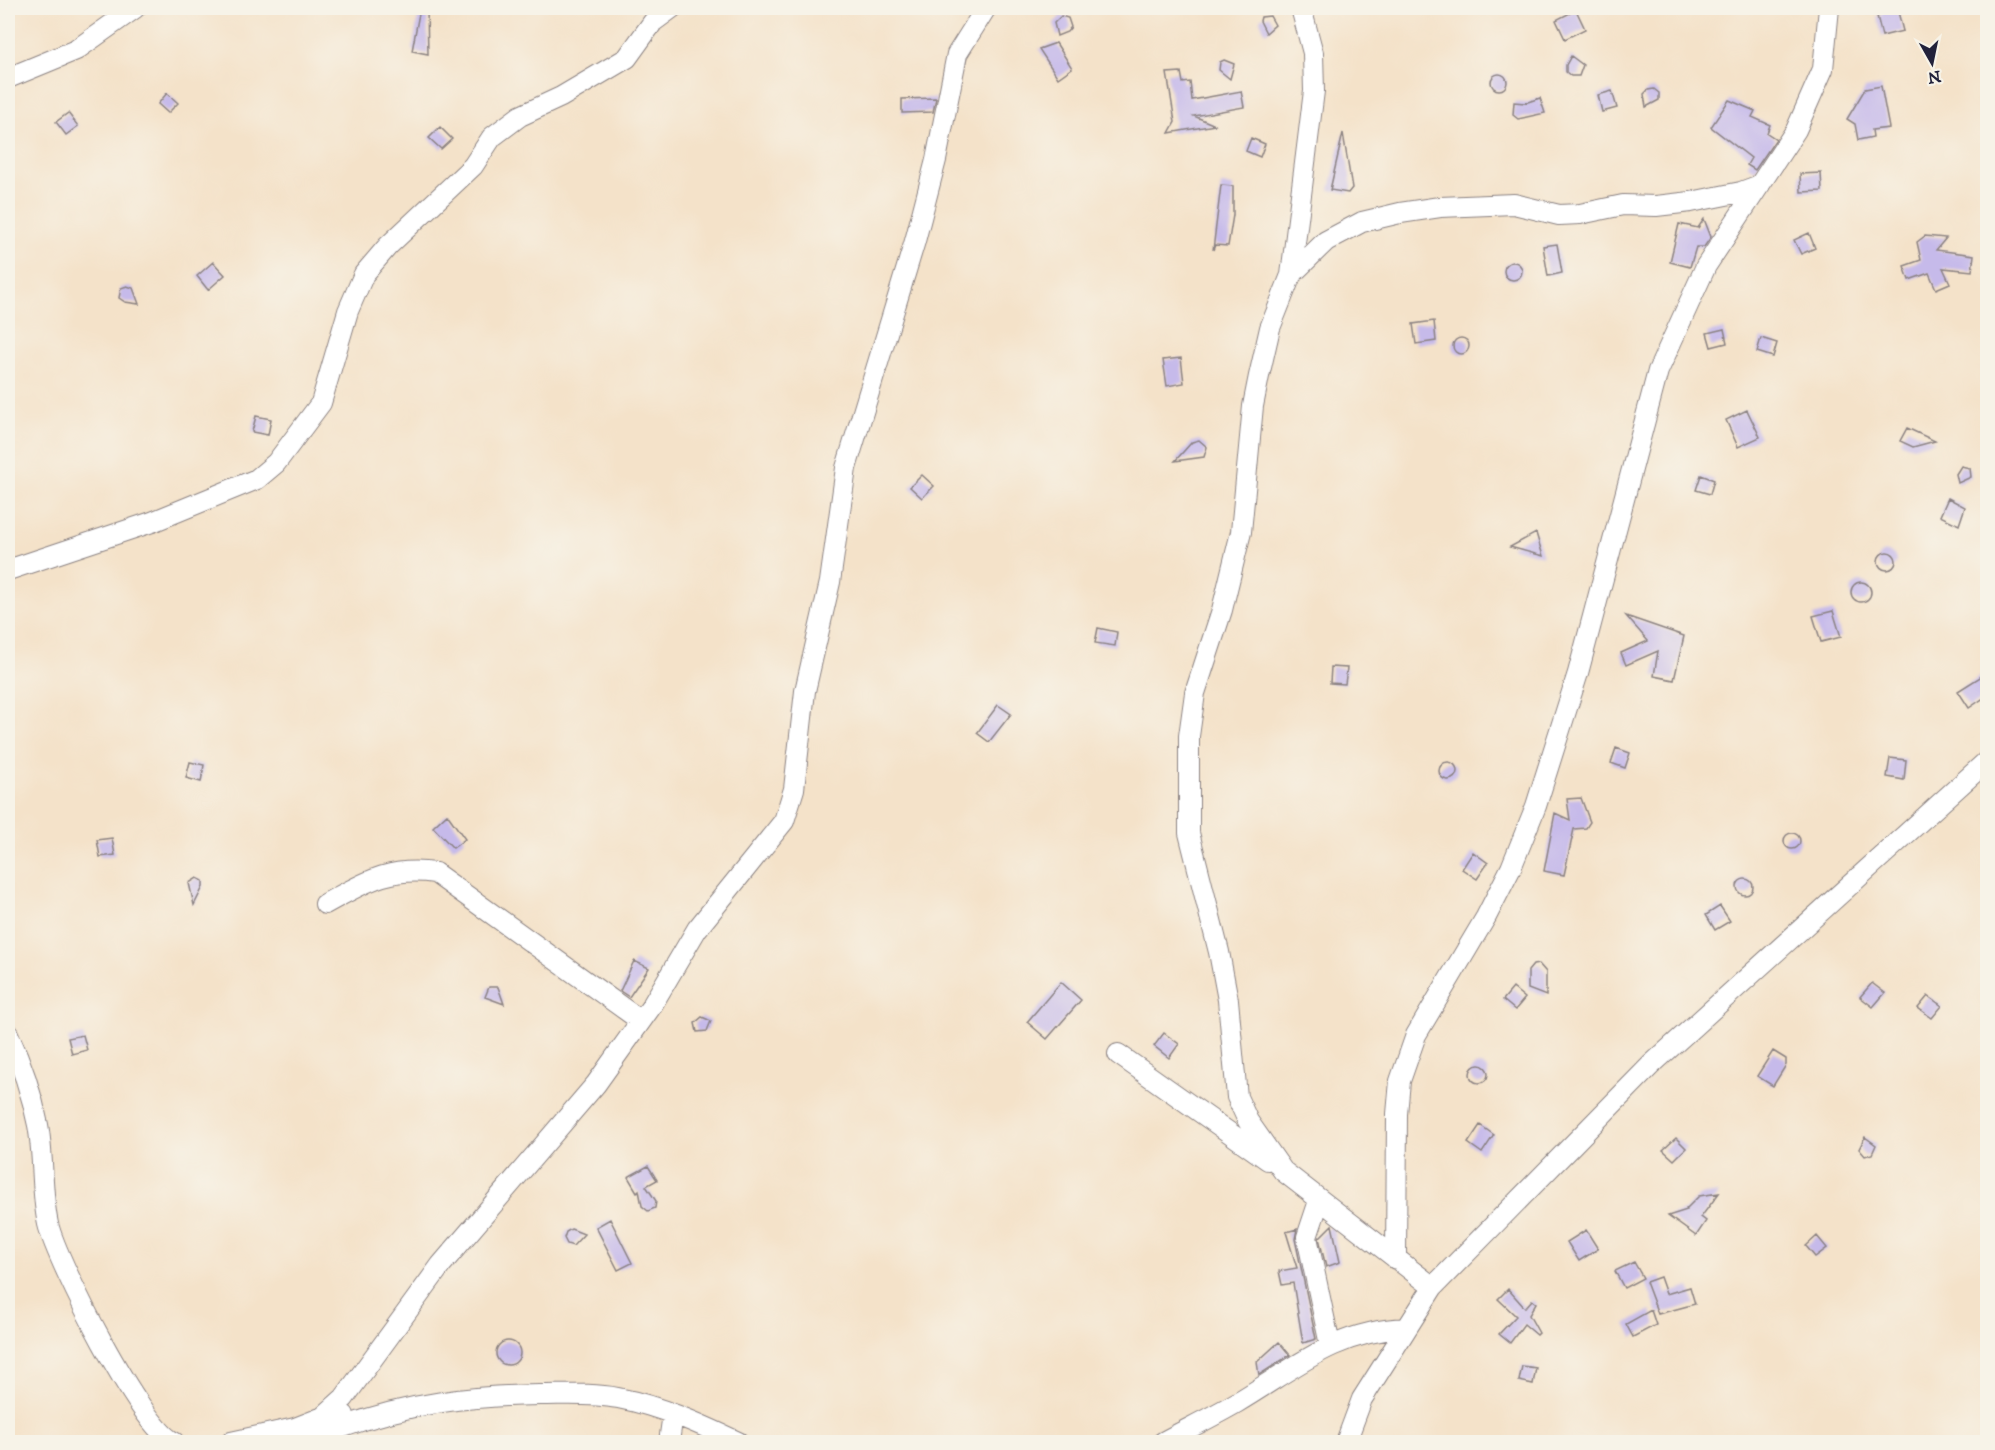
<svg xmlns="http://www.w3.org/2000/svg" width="1995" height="1450" font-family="'IM FELL DW Pica',serif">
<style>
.building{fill:#c6baea}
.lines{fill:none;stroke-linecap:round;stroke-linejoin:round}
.minor-casing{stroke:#8b8282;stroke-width:22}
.minor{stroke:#fff;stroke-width:20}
</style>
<rect width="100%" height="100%" fill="#f7f3e8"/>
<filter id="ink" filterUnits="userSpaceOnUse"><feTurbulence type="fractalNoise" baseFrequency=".0167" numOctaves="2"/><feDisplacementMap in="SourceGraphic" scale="12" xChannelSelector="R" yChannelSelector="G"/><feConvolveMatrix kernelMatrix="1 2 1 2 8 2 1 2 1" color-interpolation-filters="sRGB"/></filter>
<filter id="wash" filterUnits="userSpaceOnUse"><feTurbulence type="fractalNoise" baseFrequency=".008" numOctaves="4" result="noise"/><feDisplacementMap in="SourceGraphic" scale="24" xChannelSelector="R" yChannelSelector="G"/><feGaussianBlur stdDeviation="1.35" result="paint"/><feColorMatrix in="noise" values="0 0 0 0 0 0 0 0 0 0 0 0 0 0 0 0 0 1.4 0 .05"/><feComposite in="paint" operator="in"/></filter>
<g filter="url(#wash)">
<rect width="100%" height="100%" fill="#f4e2c9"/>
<g id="blocks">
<!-- building -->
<path class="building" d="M420,8L427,9L428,54L412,51Z
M1897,8L1903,31L1882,36L1877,16L1882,15L1881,12Z
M1576,10L1585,29L1565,39L1556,20Z
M1061,16L1068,18L1071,27L1067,32L1057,36L1054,23Z
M1270,16L1275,25L1266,33L1260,21L1261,17Z
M1056,43L1072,68L1058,78L1039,49Z
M1571,56L1583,65L1579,76H1571L1566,72V65Z
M1224,60L1234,64L1230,79L1219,70L1220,62Z
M1181,72L1183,83L1190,82L1192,100L1241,91L1244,107L1194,116L1215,125L1169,133L1175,122L1167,73Z
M1491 82a8 8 0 1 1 16 0a8 8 0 1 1-16 0Z
M1881,86L1889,128L1872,130L1873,137L1858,140L1855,124L1847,119L1865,89Z
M1654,89L1659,93V100L1646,107L1644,94L1648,90Z
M1612,91L1617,108L1602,112L1598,95Z
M167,93L178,103L168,113L158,104Z
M936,98L933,112L902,113V99Z
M1540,98L1545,113L1518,119L1513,115L1514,102L1525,103Z
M1729,100L1755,111L1752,117L1770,125L1767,133L1776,139L1755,170L1747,165L1751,158L1711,127Z
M68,113L78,126L66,135L56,122Z
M440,127L452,139L441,149L429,138Z
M1343,133L1352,188L1348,193L1330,190Z
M1251,138L1265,144L1260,157L1246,151Z
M1821,173L1822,191L1801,192L1800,174Z
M1221,185L1233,186V215L1228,246L1215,245L1213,250Z
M1704,219L1711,237L1704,247H1696L1690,267L1670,262L1679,224L1698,228Z
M1809,233L1815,248L1801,254L1794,240Z
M1925,236L1946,238L1936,250L1974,255L1972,271L1943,268L1950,283L1936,289L1929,273L1909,280L1904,266L1921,260L1917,242Z
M1557,244L1562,273L1548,276L1543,246Z
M1504 271a9 9 0 1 1 18 0a9 9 0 1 1-18 0Z
M213,262L225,275L208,290L197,276Z
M127,286L133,288L139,304L125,302L119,298L121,288Z
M1434,321L1436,341L1416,344L1413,324Z
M1724,329L1727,343L1711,347L1707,333Z
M1453 346a8 8 0 1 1 16 0a8 8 0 1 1-16 0Z
M1761,338L1777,343L1773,357L1757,352Z
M1181,358L1184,383L1167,386L1163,360Z
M1747,410L1760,437L1738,447L1726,420Z
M256,416L271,419L268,435L252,432Z
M1907,428L1935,441L1913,447L1900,441Z
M1199,440L1207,447L1204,457L1175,461L1192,442Z
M1961,466L1970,468L1971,477L1958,483L1956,474Z
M922,475L934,486L922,498L910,487Z
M1701,475L1714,480L1710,494L1696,490Z
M1948,498L1965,507L1959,525L1940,516Z
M1536,533L1543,556L1510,547Z
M1878 561a9 9 0 1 1 18 0a9 9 0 1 1-18 0Z
M1851 592a10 10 0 1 1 20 0a10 10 0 1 1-20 0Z
M1833,611L1841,637L1821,642L1813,616Z
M1626,616L1684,636L1674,680L1654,676L1658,651L1626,665L1621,653L1648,641Z
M1098,628L1117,632L1115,646L1095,643Z
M1331,667L1347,668L1345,684L1330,683Z
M1988,672V695L1969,708L1958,691Z
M998,705L1011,714L989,742L977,733Z
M1616,748L1630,753L1625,768L1611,763Z
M1890,758L1906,760L1904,780L1887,777Z
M1439 771a9 9 0 1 1 18 0a9 9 0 1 1-18 0Z
M190,762L204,765L201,782L186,778Z
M1581,798L1590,822L1586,828L1574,829L1564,875L1544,871L1555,813L1570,820L1567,799Z
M447,814L465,839L453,848L433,827Z
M1784 841a8 8 0 1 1 16 0a8 8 0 1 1-16 0Z
M112,838L115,855L100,857L97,840Z
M1473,852L1488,863L1477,879L1462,869Z
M197,878L203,881V887L194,905L189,883Z
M1737 887a8 8 0 1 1 16 0a8 8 0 1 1-16 0Z
M1720,906L1730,921L1715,930L1706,915Z
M634,961L649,968L629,997L620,991Z
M1539,964L1546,972V996L1528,989V971L1533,965Z
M1061,982L1081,1000L1047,1039L1027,1022Z
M1872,983L1885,993L1873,1007L1860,997Z
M489,987H498L504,1004L485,997Z
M1513,988L1525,998L1515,1010L1503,1000Z
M1928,996L1942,1006L1932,1018L1918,1008Z
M702,1017L711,1021L707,1031L697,1032L695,1023Z
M1164,1033L1179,1044L1169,1058L1154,1046Z
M83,1035L87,1050L72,1054L68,1038Z
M1773,1051L1786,1059V1065L1773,1086L1757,1076Z
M1470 1074a9 9 0 1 1 18 0a9 9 0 1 1-18 0Z
M1480,1125L1494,1135L1482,1153L1468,1143Z
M1865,1137L1876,1145L1872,1154L1865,1156L1859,1149Z
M1676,1138L1686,1148L1674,1160L1663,1150Z
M648,1166L657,1180L646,1186L656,1201L655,1208L648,1211L642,1206L639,1190L637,1192L628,1177Z
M1719,1193L1701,1217L1706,1221L1696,1236L1668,1216L1687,1210L1686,1209L1699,1196Z
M610,1219L632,1263L618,1270L596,1227Z
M1332,1225L1340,1262L1326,1267L1319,1238Z
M571,1229L584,1234L573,1246L567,1244L564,1238L566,1232Z
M1297,1229L1295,1239L1316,1339L1303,1343L1293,1283L1282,1285L1279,1271L1297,1268L1286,1232Z
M1586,1230L1598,1249L1579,1261L1567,1242Z
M1817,1236L1827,1248L1815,1257L1806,1246Z
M1634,1262L1643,1278L1624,1288L1615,1271Z
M1660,1277L1666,1294L1690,1287L1695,1304L1658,1314L1646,1282Z
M1508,1289L1525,1308L1532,1300L1536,1303L1529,1315L1539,1333L1537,1335L1524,1324L1510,1343L1499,1334L1516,1316L1498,1299Z
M1651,1310L1656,1325L1633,1337L1626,1324Z
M496 1353a12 12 0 1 1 24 0a12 12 0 1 1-24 0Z
M1279,1342L1290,1355L1259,1375L1257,1362Z
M1522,1366L1536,1368L1533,1384L1519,1381Z"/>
</g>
</g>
<g filter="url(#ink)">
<use href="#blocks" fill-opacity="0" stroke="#8b8282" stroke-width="1.5"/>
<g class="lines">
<defs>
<path id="minor" d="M1301,8L1313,53L1314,91L1291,275L1270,328L1259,376L1253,406L1241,532L1222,610L1195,693L1189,736V833L1219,952L1228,1000L1237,1097L1248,1121L1283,1171L1433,1287
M8,78L76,50L135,8
M1291,275L1326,241L1362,222L1400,213L1440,207L1514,204L1559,215L1580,214L1623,205L1656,206L1691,202L1741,192L1760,185
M8,570L152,522L257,479L276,463L321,403L348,311L364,274L388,246L473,166L492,137L520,116L561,97L627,58L653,22L672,8
M325,904C364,883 388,866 435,873L641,1021
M8,1034C21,1062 32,1095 38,1125C44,1157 41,1192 48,1224C57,1262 142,1429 174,1442
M1118,1054L1268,1160
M1319,1201L1307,1237L1330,1345
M1396,1259L1397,1114L1400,1081L1416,1035L1486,917L1511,868L1536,806L1578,673L1658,371L1706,266L1796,130L1823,69L1829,8
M343,1427C410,1403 469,1396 540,1395C566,1395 592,1393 618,1398C660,1406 700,1424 738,1442
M231,1442L295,1428L323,1417L344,1398L441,1265L596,1084L651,1007L697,929L784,821L794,789L805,691L830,582L846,468L915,241L936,160L957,54L986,8
M306,1442L343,1427L344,1415
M669,1442L673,1414
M1163,1442C1187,1429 1212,1417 1236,1403C1295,1368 1335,1331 1406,1328
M1346,1442L1362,1399L1433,1287L1651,1065L1988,760"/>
</defs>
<!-- minor casing -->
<use href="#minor" class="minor-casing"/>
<!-- minor -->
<use href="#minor" class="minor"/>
</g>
</g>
<!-- margin -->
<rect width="1995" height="1450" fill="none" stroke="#f7f3e8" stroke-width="30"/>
<!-- north arrow -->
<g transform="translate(1932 63) rotate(171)" stroke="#f7f3e8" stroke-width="4.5" paint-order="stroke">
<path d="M0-4.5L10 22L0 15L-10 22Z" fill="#22223b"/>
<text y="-9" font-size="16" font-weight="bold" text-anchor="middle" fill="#22223b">N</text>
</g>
</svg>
